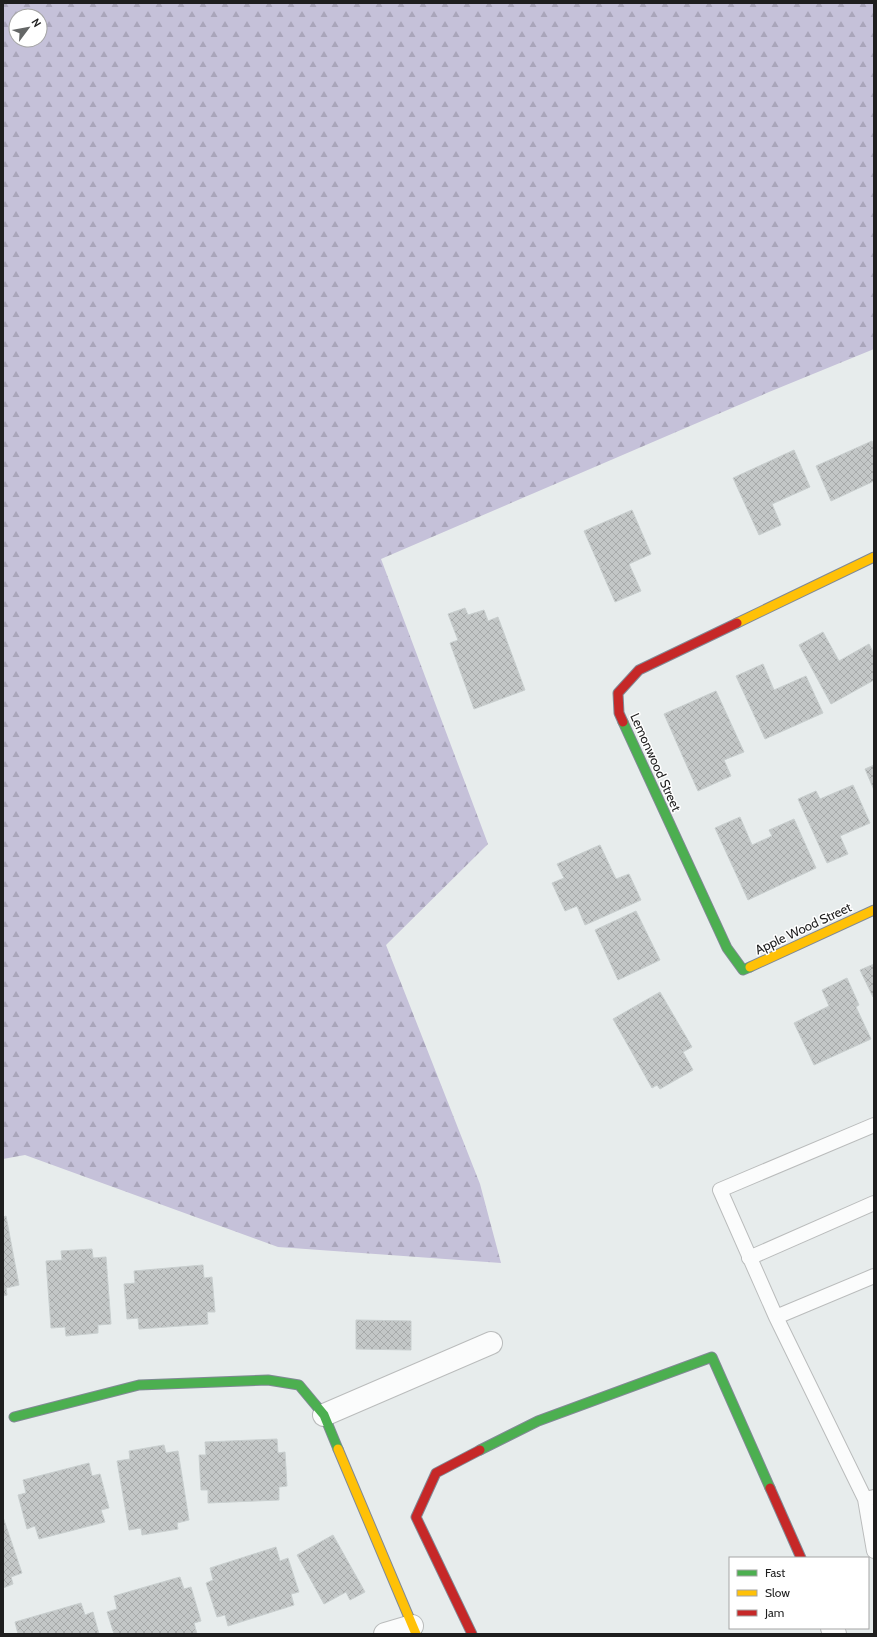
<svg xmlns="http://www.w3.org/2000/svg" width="877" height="1637" font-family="Cabin,sans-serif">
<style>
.forest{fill:url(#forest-firs);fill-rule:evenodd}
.building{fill:url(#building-cross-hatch);stroke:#c9cfcf}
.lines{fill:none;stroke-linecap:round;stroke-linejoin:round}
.lane-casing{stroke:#babcbc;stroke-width:16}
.street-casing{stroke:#babcbc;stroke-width:24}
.fast-casing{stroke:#818995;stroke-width:11}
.slow-casing{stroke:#818995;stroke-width:11}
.jam-casing{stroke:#818995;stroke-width:11}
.lane{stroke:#fbfcfc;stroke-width:14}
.street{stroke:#fbfcfc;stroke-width:22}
.fast{stroke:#4caf50;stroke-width:9}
.slow{stroke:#ffc107;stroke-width:9}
.jam{stroke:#c62828;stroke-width:9}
.labels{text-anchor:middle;stroke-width:3;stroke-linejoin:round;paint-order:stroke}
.street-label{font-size:13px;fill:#1e1e1e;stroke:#fff}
</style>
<defs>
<pattern id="forest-firs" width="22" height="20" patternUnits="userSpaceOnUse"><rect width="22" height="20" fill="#c5c1d9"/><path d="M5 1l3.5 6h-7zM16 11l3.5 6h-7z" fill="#a9a5ba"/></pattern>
<pattern id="building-cross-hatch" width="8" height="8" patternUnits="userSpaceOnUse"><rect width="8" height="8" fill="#c3c7c7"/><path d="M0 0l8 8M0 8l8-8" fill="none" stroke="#a7aaaa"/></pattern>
</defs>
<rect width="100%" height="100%" fill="#e7ecec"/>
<!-- forest -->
<path class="forest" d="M3,3H874V349L769,392L381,559L488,844L386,945L480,1184L501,1263L278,1247L25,1155L3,1159ZM16,16H40V40H16Z"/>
<!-- building -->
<path class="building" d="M872,441L874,445V481L831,501L816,466Z
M794,450L810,487L772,504L781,525L759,535L733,478Z
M632,510L651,554L629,564L641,591L615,602L584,531Z
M465,608L468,615L484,610L488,621L498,617L525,690L474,709L450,643L458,640L448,614Z
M823,632L839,661L869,644L874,654V680L831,704L799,645Z
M763,664L774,690L806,676L823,713L765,739L736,676Z
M716,691L744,752L724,760L731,776L698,791L664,714Z
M874,765V790L865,769Z
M853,785L870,823L840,836L848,854L827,863L798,799L816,791L820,799Z
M740,817L752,845L772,836L769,830L794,819L816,868L748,900L715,828Z
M600,845L616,879L629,874L641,900L585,925L577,906L565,911L552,883L564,878L557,864Z
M636,911L660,960L618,980L595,930Z
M874,964V996L873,997L860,970Z
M847,978L859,1005L856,1007L871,1039L814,1065L794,1023L829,1006L822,990Z
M660,992L692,1047L683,1052L693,1070L660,1089L657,1085L652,1088L613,1019Z
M6,1216L19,1285L6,1288L7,1295L3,1296V1217Z
M92,1249L93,1258L106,1257L111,1324L98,1325V1333L66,1336L65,1327L51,1328L46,1261L62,1260L61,1251Z
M203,1265L204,1278L212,1277L215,1312H207L208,1324L139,1329L138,1318L127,1319L124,1284L135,1283L134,1271Z
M356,1320L411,1321V1350L356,1349Z
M277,1439L278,1453L285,1452L287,1486L279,1487V1500L208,1503V1490H201L199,1455H206L205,1442Z
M164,1445L166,1453L178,1451L189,1520L177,1523L178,1529L142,1535L141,1528L129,1530L117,1461L130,1459L129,1451Z
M89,1463L92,1476L100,1474L109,1508L101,1510L105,1522L39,1539L35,1526L27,1529L18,1495L26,1493L23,1480Z
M3,1517L22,1573L11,1577L13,1584L3,1588Z
M333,1535L365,1592L350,1600L346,1592L324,1604L297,1555Z
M276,1547L280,1561L288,1558L299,1592L291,1594L294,1605L228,1626L225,1615L217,1617L206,1583L213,1580L210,1568Z
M180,1577L184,1589L191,1587L201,1621L194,1623L197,1634H114L107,1612L117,1609L114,1596Z
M81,1603L85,1615L93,1612L99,1634H18L15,1622Z"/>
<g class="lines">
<defs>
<path id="lane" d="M749,1258L874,1203
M776,1317L720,1190L874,1125
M874,1497L865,1499L874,1551
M865,1499L776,1317L874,1276"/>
<path id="street" d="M324,1415L491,1343
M832,1628L835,1634
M385,1634L412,1626"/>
<path id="fast" d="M623,722L727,948L743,970L750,967
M14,1417L139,1385L268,1380L299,1385L324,1415L338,1449
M480,1450L538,1421L712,1357L770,1488"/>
<path id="slow" d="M737,623L874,557
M750,967L874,910
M338,1449L416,1634"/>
<path id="jam" d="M623,722L619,713L618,693L639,670L737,623
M770,1488L801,1558
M472,1634L416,1517L436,1473L480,1450"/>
</defs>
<!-- lane casing -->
<use href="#lane" class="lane-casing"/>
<!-- street casing -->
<use href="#street" class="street-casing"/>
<!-- fast casing -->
<use href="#fast" class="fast-casing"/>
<!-- slow casing -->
<use href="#slow" class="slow-casing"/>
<!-- jam casing -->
<use href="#jam" class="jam-casing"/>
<!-- lane -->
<use href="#lane" class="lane"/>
<!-- street -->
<use href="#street" class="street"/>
<!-- fast -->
<use href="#fast" class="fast"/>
<!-- slow -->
<use href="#slow" class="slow"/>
<!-- jam -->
<use href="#jam" class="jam"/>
</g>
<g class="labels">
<!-- street labels -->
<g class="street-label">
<text transform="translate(656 762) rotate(66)" y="5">Lemonwood Street</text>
<text transform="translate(803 928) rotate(-25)" y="5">Apple Wood Street</text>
</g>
</g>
<!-- border -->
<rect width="877" height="1637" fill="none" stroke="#1e1e1e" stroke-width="8"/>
<!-- legend -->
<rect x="729" y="1557" width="140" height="72" fill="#ffffff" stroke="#a5a5a5"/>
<rect x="737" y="1570" width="20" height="6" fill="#4caf50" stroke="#a5a5a5"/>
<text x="765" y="1577" font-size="12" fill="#1e1e1e">Fast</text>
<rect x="737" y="1590" width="20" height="6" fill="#ffc107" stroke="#a5a5a5"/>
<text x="765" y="1597" font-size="12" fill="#1e1e1e">Slow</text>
<rect x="737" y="1610" width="20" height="6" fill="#c62828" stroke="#a5a5a5"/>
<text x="765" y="1617" font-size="12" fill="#1e1e1e">Jam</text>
<!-- north arrow -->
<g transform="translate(28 28) rotate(58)"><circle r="19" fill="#ffffff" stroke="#a5a5a5"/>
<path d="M0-3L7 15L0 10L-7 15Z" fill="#646666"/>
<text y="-6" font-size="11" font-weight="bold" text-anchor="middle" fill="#1e1e1e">N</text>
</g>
</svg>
